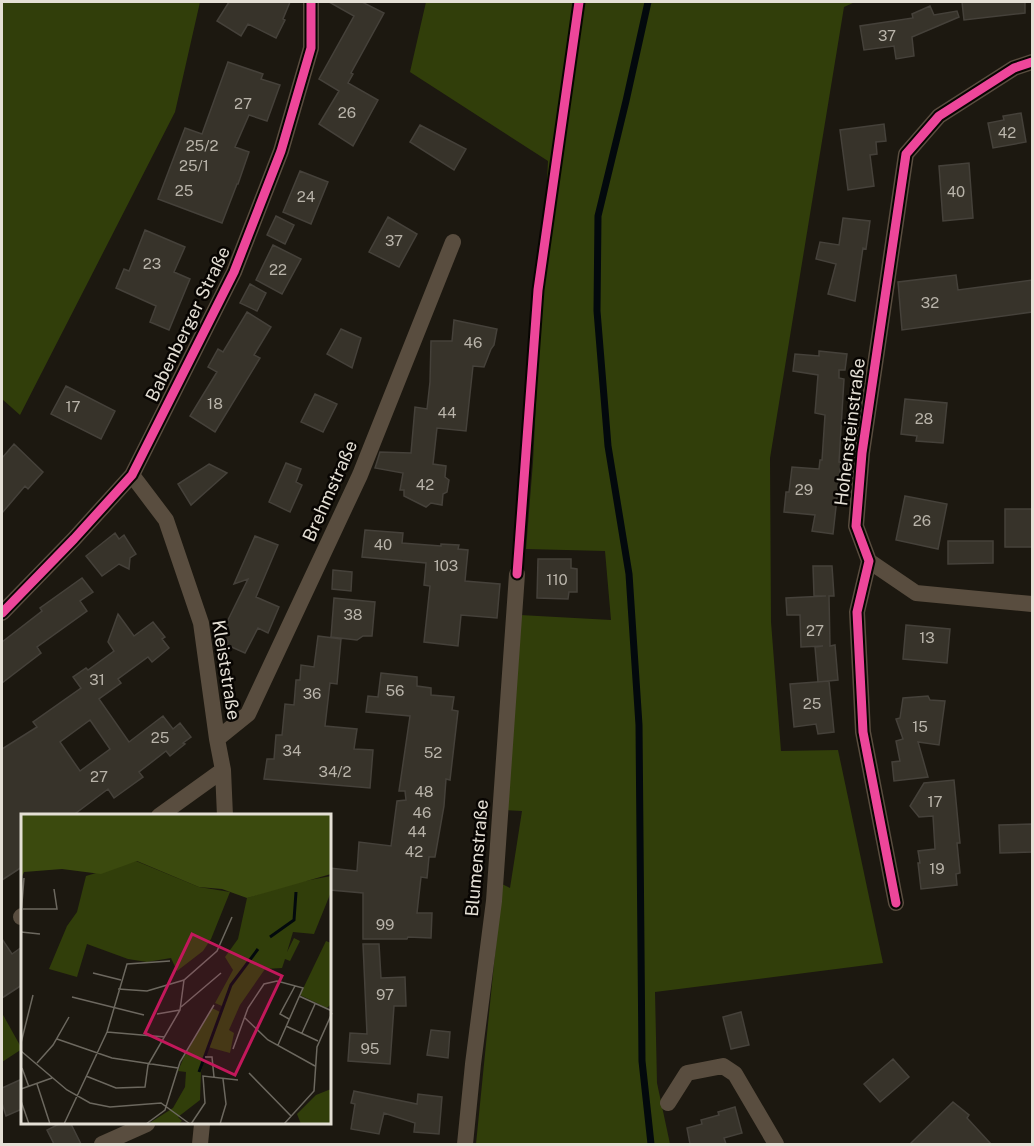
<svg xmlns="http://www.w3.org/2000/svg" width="1034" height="1146" font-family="'Public Sans',sans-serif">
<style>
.green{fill:#313e0a}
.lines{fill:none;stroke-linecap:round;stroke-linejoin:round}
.stream{stroke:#03090d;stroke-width:7}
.building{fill:#37332a;stroke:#45413a;stroke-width:1.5;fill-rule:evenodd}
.minor{stroke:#594d3f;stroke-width:16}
.cycleway-casing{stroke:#080502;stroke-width:13}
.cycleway{stroke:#ed469a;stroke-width:9}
.labels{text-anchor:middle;stroke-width:5;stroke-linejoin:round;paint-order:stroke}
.number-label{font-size:15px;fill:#b9b4aa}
.street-label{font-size:18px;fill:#e4dfd5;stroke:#080502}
.inset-river{fill:none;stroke:#03090d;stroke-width:3}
.inset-road{fill:none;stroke:#6c685f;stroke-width:1.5}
.view{fill:#c2185b;fill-opacity:0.15;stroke:#c2185b;stroke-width:3}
.inset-edge{fill:none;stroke:#e4dfd5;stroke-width:3}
</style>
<rect width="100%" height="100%" fill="#1c1810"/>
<!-- green -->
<path class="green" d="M2,2H200L175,112L20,415L2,399Z
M426,2H855L844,7L770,458L771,622L781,751L838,750L883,963L655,992L657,1083L670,1144H476L502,884L510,888L522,811L506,810L520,615L611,620L605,551L526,549L533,462L548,161L410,72Z
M2,1013L22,1049L2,1062Z"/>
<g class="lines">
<!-- stream -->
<path class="stream" d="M648,2L626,101L598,216L597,311L608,446L629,574L639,725L642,1061L651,1144"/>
</g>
<!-- building -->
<path class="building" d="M229,2H290L283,19L285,20L276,38L248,24L241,36L217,21Z
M329,2H362L384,13L351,73L353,74L348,83L378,100L353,146L319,124L339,91L319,79L354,16Z
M962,2H1025V13L964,20Z
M930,6L934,15L957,11L959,17L912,37L914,56L896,59L894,46L864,50L860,26L913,18L912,14Z
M228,62L263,74L261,79L280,85L267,121L249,115L235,147L249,152L238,184H237L222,223L158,199L185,128L202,134Z
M1021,113L1026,142L993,148L988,123L1004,120L1003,116Z
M884,124L886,141L876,142L877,154L870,155L874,186L848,190L840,130Z
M420,125L466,149L454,170L410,142Z
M969,163L973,218L943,221L939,166Z
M300,171L328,182L311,224L283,212Z
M276,216L294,225L285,244L267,235Z
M388,217L417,234L399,267L369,252Z
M843,218L870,221L866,249L863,248L855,301L828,294L836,264L816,259L820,242L839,245Z
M145,230L185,247L174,272L190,279L169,330L150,322L156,306L116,288L124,269L129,271Z
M273,245L301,259L282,294L256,280Z
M956,275L958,290L1032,280V312L902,330L898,282Z
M250,284L266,293L257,311L240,303Z
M247,312L271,327L254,355L260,358L215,432L190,416L217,372L208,367L218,349L223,352Z
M454,320L497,329L494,345L491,349L484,367L473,366L466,431L437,428L433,464L446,466L445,477L449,480L447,492L443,494L442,505L431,503L426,507L404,496V490H400L403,473L375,468L380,452L411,453L415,407L427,409L430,382L431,341H452Z
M341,329L361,338L352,368L327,354Z
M819,351L847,354L845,370H839V378L844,379L839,462H841L833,534L812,531L815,515L784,512L786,492H789L792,467L819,469L820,460H822L825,415L815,413L818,375L793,371L795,354L819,356Z
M66,386L115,411L101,439L51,414Z
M315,394L337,404L323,432L301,422Z
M905,399L947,403L943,443L916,441L917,436L901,434Z
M14,444L43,472L28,489L25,486L2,513V458Z
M286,463L301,469L296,482L302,485L290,512L269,502Z
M209,464L227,473L191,505L178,484Z
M905,496L947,504L938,549L896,540Z
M1005,509H1032V547H1005Z
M365,530L403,533L402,543L441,546V544L459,545L458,549L468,550L465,581L500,584L497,618L461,615L458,646L424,642L430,586L424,585L426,563L362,557Z
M115,533L119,539L124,535L136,554L130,558L129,569L119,564L102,576L86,556Z
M255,536L278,545L256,597L279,607L268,633L258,628L245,653L227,645L228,641L222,638L225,632L223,630L248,579L234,584Z
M948,541H993V563L948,564Z
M538,559H571V568L577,569V592H569L568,599L537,598Z
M813,566H832L834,596H829L830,646L835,645L838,680L818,682L815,647L823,646L801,647L800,615H787L786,598L826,596H814Z
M333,570L352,572L351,591L332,589Z
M82,578L93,592L80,601L87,611L37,647L41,653L2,683V642L42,611L40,608Z
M334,598L375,602L372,636H363L357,640L331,637Z
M118,614L134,636L153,622L165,637L162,639L169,648L152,662L148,657L118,679L121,683L99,699L129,742L163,716L173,729L180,723L191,737L183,743L185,744L170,756L166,751L139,772L143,777L114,798L108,789L72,816H22V867L2,880V749L37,727L33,722L81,688L73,677L86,668L88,670L114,651L108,642ZM90,720L110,749L80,771L60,742Z
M906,625L950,629L947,663L903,659Z
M318,636L341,639L337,684L330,683L325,726L357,729L354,749L373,750L370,788L264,779L267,759H274L276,735H282L285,704L294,705L296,680H300L301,665L314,667Z
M381,673L417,677V686L431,688V695L454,697L452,710L458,711L450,780L446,779L444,806L435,857H429L427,878L421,877L417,913H432L431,938L408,937L407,939H363V893L330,890V868L357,871L359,842L391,846L397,801L406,800L405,791H399L410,716L366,712L368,696L378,697Z
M829,681L834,732L818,734L816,724L794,727L790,684Z
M928,696L930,700L945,701L939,745L918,742L928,777L894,781L892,762L900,761L896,741L903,739L896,719L900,718L903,698Z
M954,780L960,843H957L960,873L956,874L957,885L921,889L918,863H920L918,851L935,849L933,816L919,817L910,806L924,783Z
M1032,824V852L1000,853L999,825Z
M2,939L12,954L22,947V985L2,998Z
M363,944H379L381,978L405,977L406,1006H394L390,1064L348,1061L350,1033L367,1034Z
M741,1012L749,1045L731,1049L723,1017Z
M431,1030L450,1032L448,1058L427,1055Z
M893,1059L909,1077L880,1102L864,1084Z
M22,1079V1109L6,1116L2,1103V1088Z
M354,1091L417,1104L418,1094L442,1097L439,1134L414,1132L415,1123L384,1113L379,1134L351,1129L355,1104L351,1103Z
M953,1102L969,1115L967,1118L991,1144H910Z
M735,1107L742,1133L724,1138L726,1144H690L687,1128L702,1124L701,1120L719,1115L718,1112Z
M59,1124H71L81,1144H54L47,1130Z"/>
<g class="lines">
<!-- minor -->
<path class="minor" d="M132,475L166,520L201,623L217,739L223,770L225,816
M869,561L916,593L1032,604
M2,613L74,539L132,475L234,272L281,151L311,48V2
M217,739L248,714L360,475L453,242
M159,816L223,770
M896,903L863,732L857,612L869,561L856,526L862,453L906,154L939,116L1014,68L1032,62
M21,917L22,916
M668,1103L687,1073L723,1066L735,1074L776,1144
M102,1144L147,1124
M200,1144L202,1124
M465,1144L473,1064L494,901L517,574"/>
<defs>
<path id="cycleway" d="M517,574L538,290L579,2
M2,613L74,539L132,475L234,272L281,151L311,48V2
M896,903L863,732L857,612L869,561L856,526L862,453L906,154L939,116L1014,68L1032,62"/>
</defs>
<!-- cycleway casing -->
<use href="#cycleway" class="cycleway-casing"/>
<!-- cycleway -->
<use href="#cycleway" class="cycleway"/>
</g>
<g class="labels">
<!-- number labels -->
<g class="number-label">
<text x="887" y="41">37</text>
<text x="243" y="109">27</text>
<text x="347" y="118">26</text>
<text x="1007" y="138">42</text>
<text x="202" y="151">25/2</text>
<text x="194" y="171">25/1</text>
<text x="184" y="196">25</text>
<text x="956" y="197">40</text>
<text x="306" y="202">24</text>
<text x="394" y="246">37</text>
<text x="152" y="269">23</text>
<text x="278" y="275">22</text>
<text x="930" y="308">32</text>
<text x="473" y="348">46</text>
<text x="215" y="409">18</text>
<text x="73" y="412">17</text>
<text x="447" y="418">44</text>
<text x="924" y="424">28</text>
<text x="425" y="490">42</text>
<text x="804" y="495">29</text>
<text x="922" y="526">26</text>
<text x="383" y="550">40</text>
<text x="446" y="571">103</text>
<text x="557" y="585">110</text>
<text x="353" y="620">38</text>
<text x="815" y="636">27</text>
<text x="927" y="643">13</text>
<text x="97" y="685">31</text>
<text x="395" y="696">56</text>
<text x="312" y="699">36</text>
<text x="812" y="709">25</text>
<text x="920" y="732">15</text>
<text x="160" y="743">25</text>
<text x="292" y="756">34</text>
<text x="433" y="758">52</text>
<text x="335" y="777">34/2</text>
<text x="99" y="782">27</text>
<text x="424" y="797">48</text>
<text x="935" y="807">17</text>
<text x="422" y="818">46</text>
<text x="417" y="837">44</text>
<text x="414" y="857">42</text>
<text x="937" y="874">19</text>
<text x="385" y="930">99</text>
<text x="385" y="1000">97</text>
<text x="370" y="1054">95</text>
</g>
<!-- street labels -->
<g class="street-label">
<text transform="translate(188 324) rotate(-64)" y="6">Babenberger Straße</text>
<text transform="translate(850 432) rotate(-83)" y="6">Hohensteinstraße</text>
<text transform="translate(330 491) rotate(-66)" y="6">Brehmstraße</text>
<text transform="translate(226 670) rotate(81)" y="6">Kleiststraße</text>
<text transform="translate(477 858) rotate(-85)" y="6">Blumenstraße</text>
</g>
</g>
<!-- overview -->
<g transform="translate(21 814)">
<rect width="310" height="310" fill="#1c1810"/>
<path d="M115,47L178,73L209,78L190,125L182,137L156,157L150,144L126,148L107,145L66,130L56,163L28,155L46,112L56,98L65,62ZM310,62V78L293,120L272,118L266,138L273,124L279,127L269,147L264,145L261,154L244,155L219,191L208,216L213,219L209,239L187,233L180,258L179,286L157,303L161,307L157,310H127L152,294L164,273L165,258L157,257L163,243L191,194L199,198L201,192L194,189L212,156L204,143L217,125L226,84L268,70ZM305,127L310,129V190L306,194L279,181ZM310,275V310H280L276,300L295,281Z" fill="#313e0a"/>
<path d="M0,0H310V60L226,84L201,75L178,73L116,47L80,60L41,55L3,58L0,65Z" fill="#3b4a0e"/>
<path class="inset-river" d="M249,123L273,106L275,78M178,258L210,171L237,135"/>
<path class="inset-road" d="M2,95H36L33,75M0,101L3,64M0,118L19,120M72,159L100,166M97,175L126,177L163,166L196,137L211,103M278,182L311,197M51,183L123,201M160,193L200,159M136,200L159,196M224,204L247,226L294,252M268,205L259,200L274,172M265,212L297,227M86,218L144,223M281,219L294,190M36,225L91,244L157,254M0,229L12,181M212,235L227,194L243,170L256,167L282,174L257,231M0,237L46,276L69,289L89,293L140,289L169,310M184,243H191L193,263M16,249L32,231L48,203M1,254L8,273M228,259L270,302M65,262L95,274L124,273L127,251L159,196L163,166M16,270L29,310M0,275L31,264M0,287L8,310M43,310L86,218L106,150L149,147M125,310L144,296L159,248L193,191M170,310L184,289L182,262L217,266M199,310L205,290L202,265M263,310L293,277L296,233L311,199"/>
<path class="view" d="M171,120L261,162L214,261L124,219Z"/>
<rect width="310" height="310" class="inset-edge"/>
</g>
<!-- border -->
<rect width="1034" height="1146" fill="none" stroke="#e4dfd5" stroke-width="6"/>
</svg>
